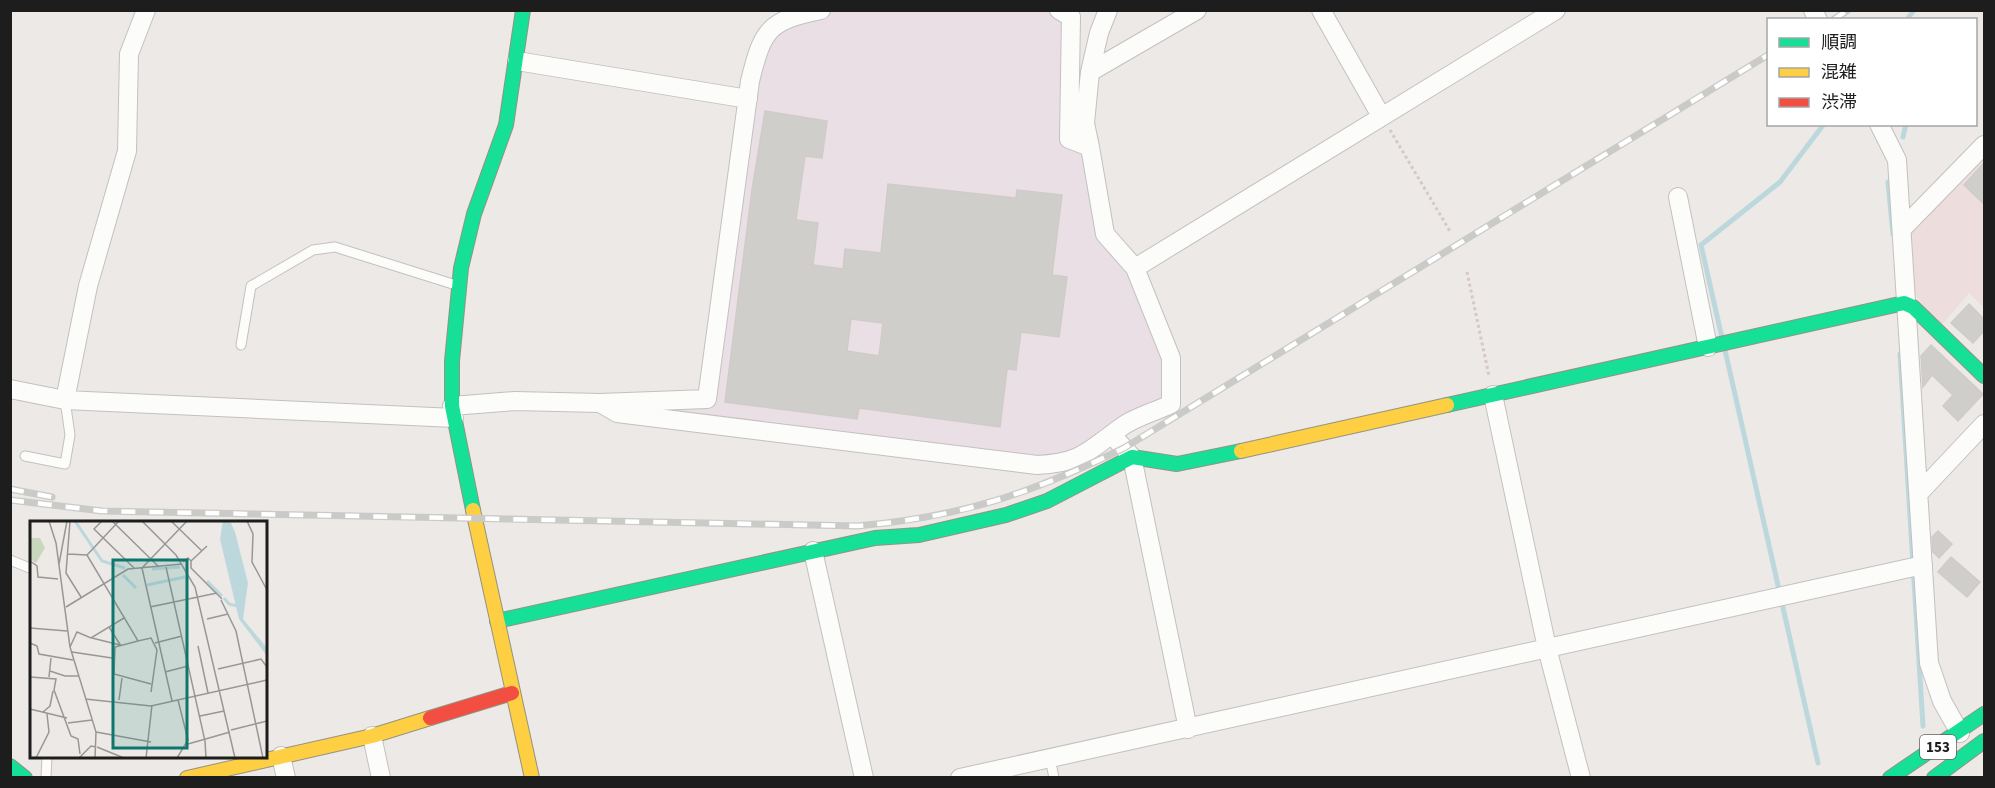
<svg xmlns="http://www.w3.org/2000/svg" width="1995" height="788" font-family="'Source Sans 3','Noto Sans JP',sans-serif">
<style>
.commercial{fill:#eddddd}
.industrial{fill:#e9dfe5}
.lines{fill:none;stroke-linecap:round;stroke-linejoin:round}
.stream{stroke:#bcd8dc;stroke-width:5}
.building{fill:#d0cecb;stroke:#cfcbc8;stroke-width:1.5;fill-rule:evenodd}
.lane-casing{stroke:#c3c1c0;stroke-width:11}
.street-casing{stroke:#c3c1c0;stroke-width:20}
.fast-casing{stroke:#939380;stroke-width:16}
.slow-casing{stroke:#939380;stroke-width:16}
.jam-casing{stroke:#939380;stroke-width:16}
.path{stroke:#d5c8c6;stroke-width:3;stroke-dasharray:3 3;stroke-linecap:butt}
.lane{stroke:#fcfcfb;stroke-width:9}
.street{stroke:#fcfcfb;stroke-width:18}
.fast{stroke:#16e098;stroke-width:14}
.slow{stroke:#ffcf43;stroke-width:14}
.jam{stroke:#f24e42;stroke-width:14}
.rail-casing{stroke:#cacac9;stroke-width:7}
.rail{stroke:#fff;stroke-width:4.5;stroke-dasharray:14;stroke-linecap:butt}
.labels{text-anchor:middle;stroke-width:5;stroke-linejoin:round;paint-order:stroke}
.shield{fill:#fff;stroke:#616161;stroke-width:1.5}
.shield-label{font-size:15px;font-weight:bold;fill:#1d1d1d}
.inset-river{fill:none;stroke:#bcd8dc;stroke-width:3}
.inset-road{fill:none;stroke:#999796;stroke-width:1.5}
.view{fill:#0f766e;fill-opacity:0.15;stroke:#0f766e;stroke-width:3}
.inset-edge{fill:none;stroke:#1d1d1d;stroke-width:3}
</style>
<rect width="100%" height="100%" fill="#ece9e6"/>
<!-- commercial -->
<path class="commercial" d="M1984,153V307L1969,293L1940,327L1912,290L1908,233Z"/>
<!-- industrial -->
<path class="industrial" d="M821,10H1059L1071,17L1069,139L1090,147L1100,217L1135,268L1171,358V404L1064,464L617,413L707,399L750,81L773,26Z"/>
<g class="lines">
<!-- stream -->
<path class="stream" d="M1911,20L1908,18L1914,10
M1903,137L1906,124
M1888,182L1893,234
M1722,338L1701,245L1780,182L1824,124
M1725,350L1818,763
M1900,354L1923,726"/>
</g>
<!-- building -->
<path class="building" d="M765,111L827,121L822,158L805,156L796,220L818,223L813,265L843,269L845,249L881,253L888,184L1016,198L1017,190L1062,195L1052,275L1067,277L1059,337L1021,332L1016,370L1007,369L1000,427L859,408L857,419L725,402L752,190ZM851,319L883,323L879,356L847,351Z
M1984,163V204L1964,185Z
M1969,304L1984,319V331L1973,343L1951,323Z
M1931,345L1983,394L1958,421L1943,406L1953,395L1932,375L1923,387L1921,356Z
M1938,531L1952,544L1939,558L1933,552L1932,537Z
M1951,557L1980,582L1967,597L1938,572Z"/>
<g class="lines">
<defs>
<path id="lane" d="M241,345L251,286L313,250L335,247L459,286
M25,456L65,464L70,435L65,400
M10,560L32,569
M1050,758L1054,778
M46,778L47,756"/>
<path id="street" d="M1059,10L1071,17L1069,139L1090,147L1105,234L1135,268
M1321,10L1381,116
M1813,10L1818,20
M517,61L748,99
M1090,72L1099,33L1108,10
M1879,124L1897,160L1929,663L1942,701L1960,733
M1090,147L1085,123L1090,72L1197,10
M1678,197L1708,347
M1902,229L1984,145
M10,389L65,400L454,418
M1493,395L1547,648L1581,778
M65,400L88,286L127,151L129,54L146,10
M600,403L617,413L1037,465C1081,463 1087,452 1120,428C1134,417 1155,412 1171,404V358L1135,268L1556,10
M452,406L515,401L600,403L707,399L750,81C763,29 768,21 821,10
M1112,435L1132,457L1188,729
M1919,493L1984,424
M813,551L864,778
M372,736L381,778
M281,756L286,778
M960,778L1923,565"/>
<path id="fast" d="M1447,405L1904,303L1913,307L1984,376
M473,510L452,406V361L461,268L474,214L506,125L523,10
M497,621L875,538L919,535L1006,515L1047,501L1132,457L1177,464L1241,451
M10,766L25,778
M1890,778L1984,714
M1934,778L1984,741"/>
<path id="slow" d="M1241,451L1447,405
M473,510L532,778
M187,778L372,736L430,718"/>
<path id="jam" d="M430,718L512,693"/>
</defs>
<!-- lane casing -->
<use href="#lane" class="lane-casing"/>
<!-- street casing -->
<use href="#street" class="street-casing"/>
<!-- fast casing -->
<use href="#fast" class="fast-casing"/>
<!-- slow casing -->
<use href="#slow" class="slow-casing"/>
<!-- jam casing -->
<use href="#jam" class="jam-casing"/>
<!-- path -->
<path class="path" d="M1390,130L1451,233
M1467,272L1489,376"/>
<!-- lane -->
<use href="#lane" class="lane"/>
<!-- street -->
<use href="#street" class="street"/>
<!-- fast -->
<use href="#fast" class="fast"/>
<!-- slow -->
<use href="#slow" class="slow"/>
<!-- jam -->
<use href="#jam" class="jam"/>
<defs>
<path id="rail" d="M1833,20L1848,10
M10,489L52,497
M10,500L102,511L857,526C961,517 1030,494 1124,448L1768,55"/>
</defs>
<!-- rail casing -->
<use href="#rail" class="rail-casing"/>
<!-- rail -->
<use href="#rail" class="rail"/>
</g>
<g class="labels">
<!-- shield labels -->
<rect class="shield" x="1920" y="735" width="36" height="24" rx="4.5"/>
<g class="shield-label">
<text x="1938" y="752">153</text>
</g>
</g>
<!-- overview -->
<g transform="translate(30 521)">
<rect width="237" height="237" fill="#ece9e6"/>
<path d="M0,17H10L15,27L6,42L0,38Z" fill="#c9d8bd"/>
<path d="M193,0H200L205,11L218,62L213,98L237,127V135L209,98L190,18Z" fill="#bcd8dc"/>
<path class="inset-river" d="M45,0L72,40L95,47M122,48L150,46M93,54L106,67M177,60L192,75M117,64L155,56M194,77L199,83L211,86"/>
<path class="inset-road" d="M19,0L26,22L40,126L66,211L65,237M40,0L36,52L51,76M72,0L64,8L104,47M82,0L129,46M112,0L146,34L165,66L205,237M141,0L172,30M217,0L223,13L222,41L237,69M38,33L57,34L108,120L121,117L127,129L121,171M57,34L89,0M0,40L7,45L8,56L28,58M161,40L177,25M153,41L158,37L161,40V47L192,78M29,43L37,0M136,46L175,220L176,237M112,47L142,180M112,47L157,0M191,79L206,110L233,237M36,86L98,48L152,43M120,86L187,72M177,98L198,93M79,106L91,125M0,107L37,110M62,117L90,124M108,120L85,126L84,153L121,163M0,122L7,125L9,133L43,139M125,122L152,115M168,125L178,172M40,126L47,111L61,117L94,97M42,131L82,137M188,148L231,138L237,146M20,150L35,155H48M135,151L158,145M0,156L26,158L24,169L41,215L48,218L50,233M19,156L21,137M55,178L121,185L237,159M89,179L92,157M0,188L37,197M13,191L20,185L23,170M170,195L194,190M38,202L62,199M201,209L237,200M66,211L121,221M158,223L200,211M67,226L94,237M6,237L19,211L17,193M49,237L61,225L66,226M116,237L122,184M147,237L158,219L148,179"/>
<path class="view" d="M83,39H157V227H83Z"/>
<rect width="237" height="237" class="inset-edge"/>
</g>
<!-- border -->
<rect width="1995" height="788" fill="none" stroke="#1d1d1d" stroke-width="24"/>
<!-- legend -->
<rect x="1767" y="18" width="210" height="108" fill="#ffffff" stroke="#a5a5a5" stroke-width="1.5"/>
<rect x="1779" y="38" width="30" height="9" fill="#16e098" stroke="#a5a5a5" stroke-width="1.5"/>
<text x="1821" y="48" font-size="18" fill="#1d1d1d">順調</text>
<rect x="1779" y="68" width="30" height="9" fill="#ffcf43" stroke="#a5a5a5" stroke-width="1.5"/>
<text x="1821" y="78" font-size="18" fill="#1d1d1d">混雑</text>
<rect x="1779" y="98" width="30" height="9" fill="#f24e42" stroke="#a5a5a5" stroke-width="1.5"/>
<text x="1821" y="108" font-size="18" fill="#1d1d1d">渋滞</text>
</svg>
